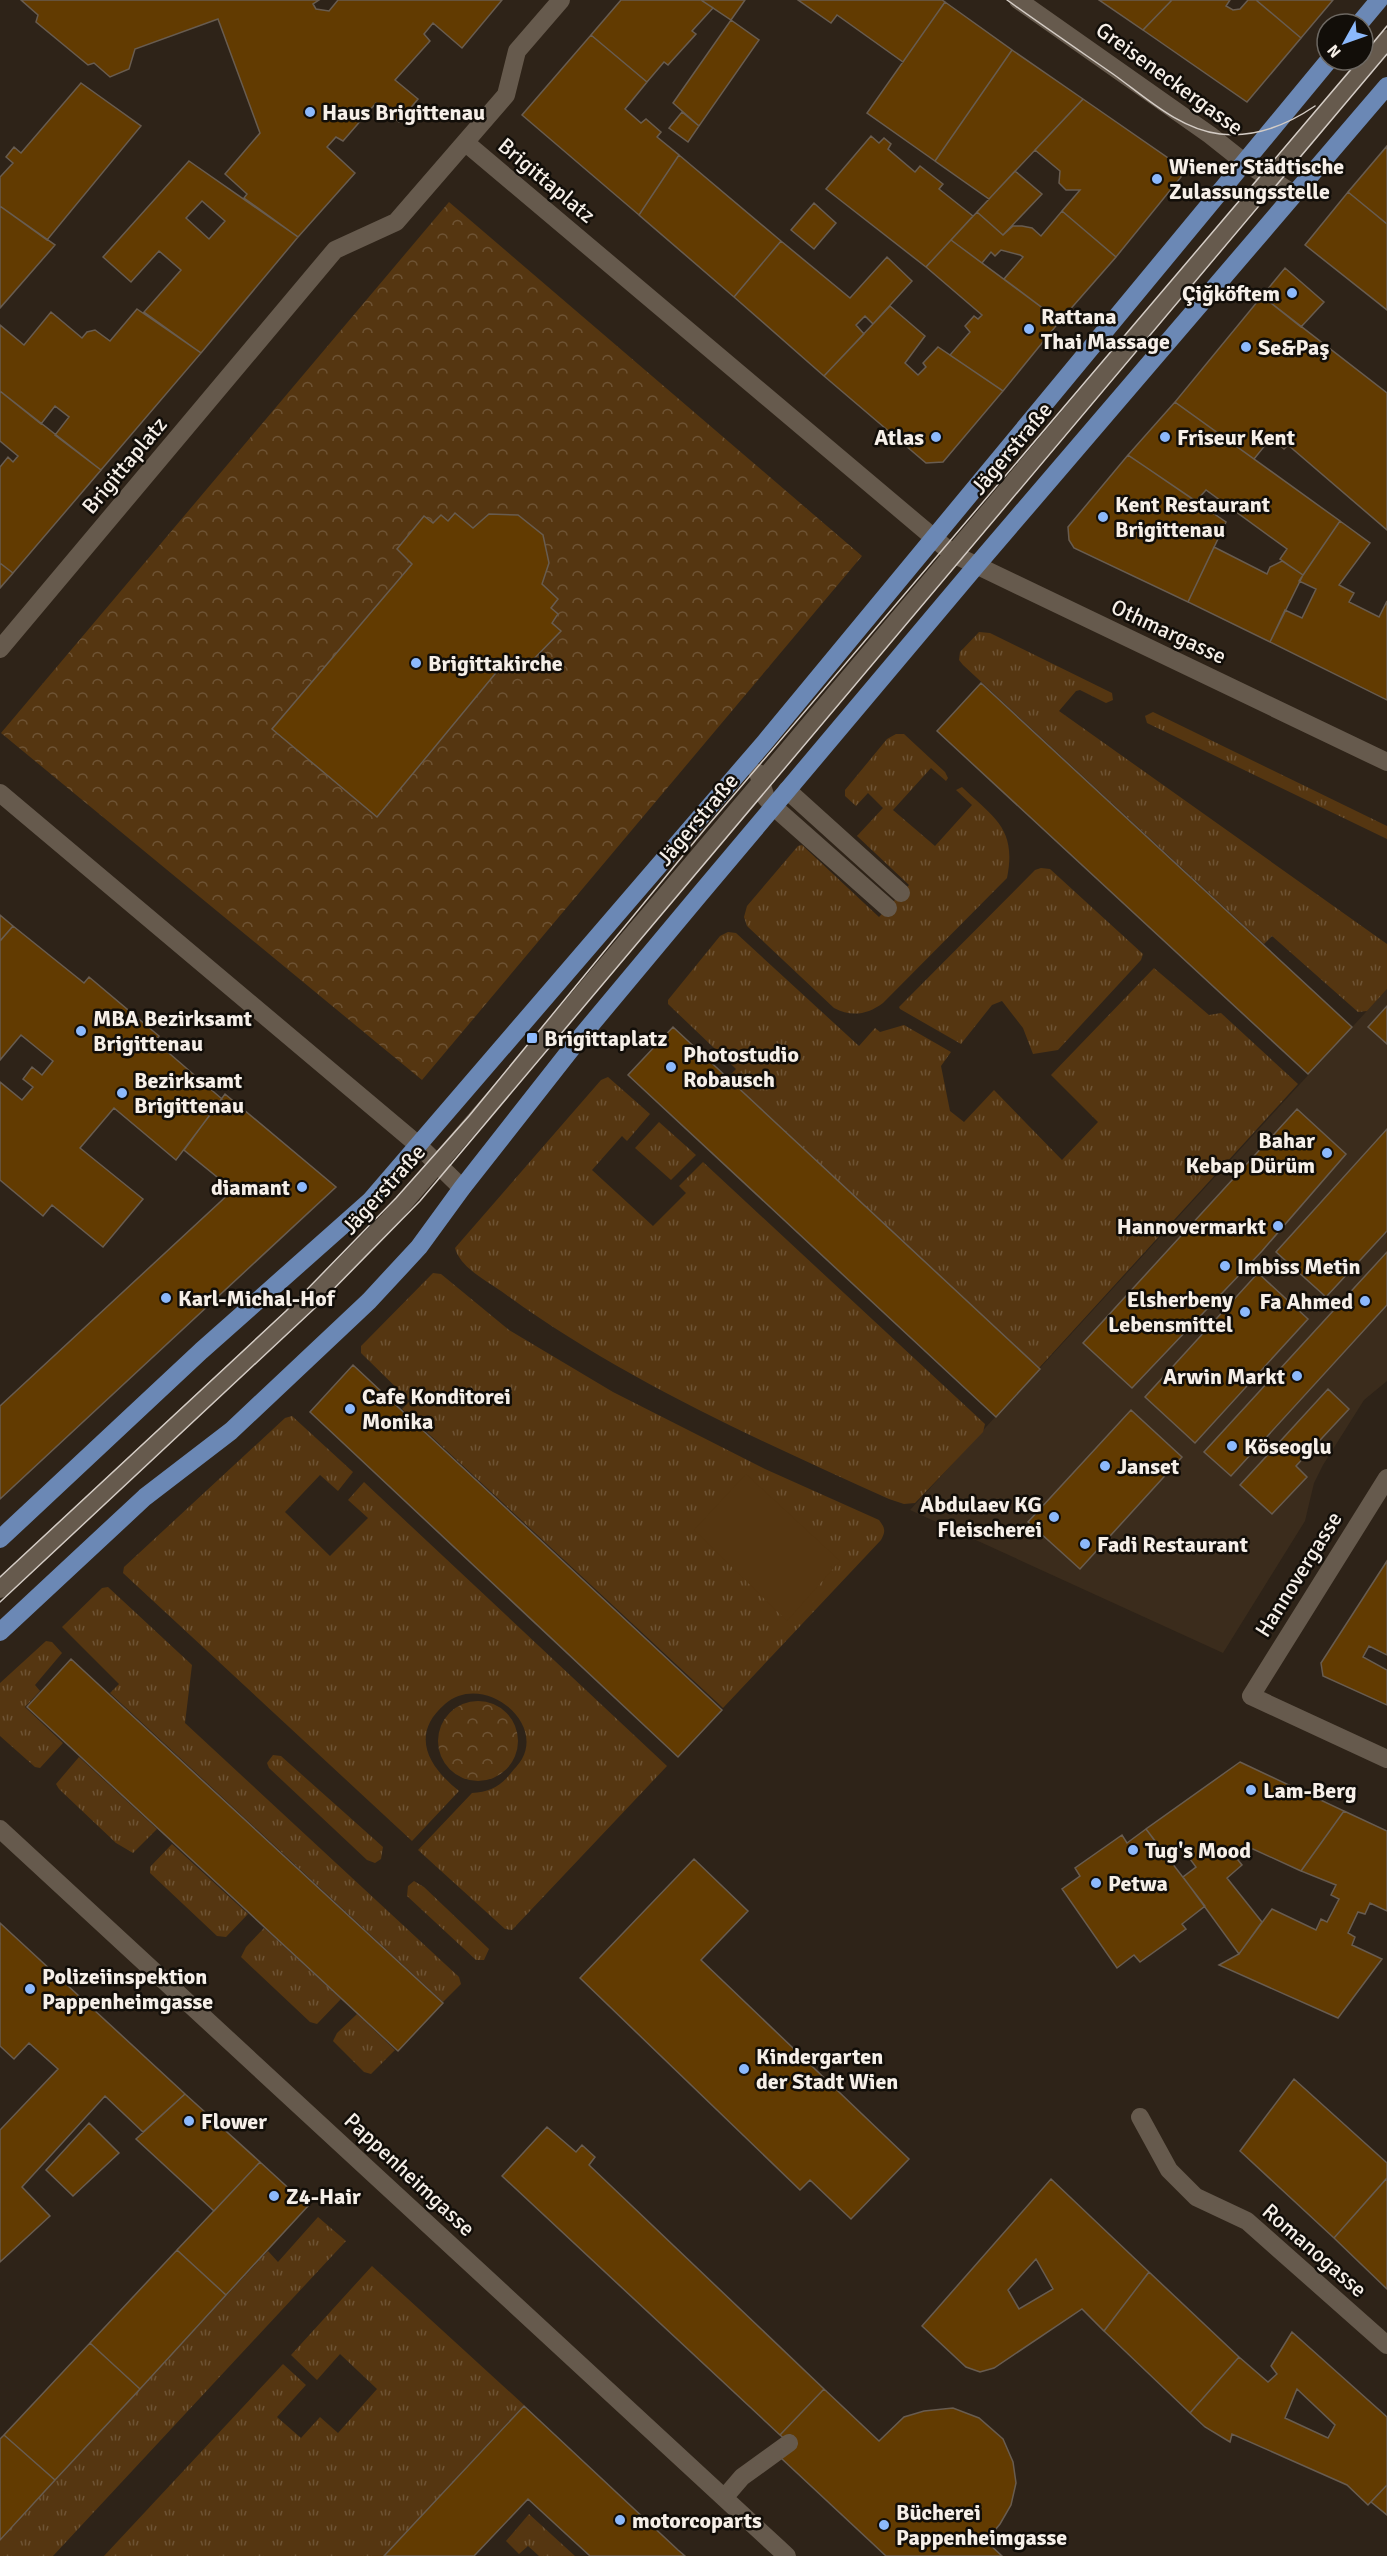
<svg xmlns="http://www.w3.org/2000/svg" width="1387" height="2556" font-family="Signika,sans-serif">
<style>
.built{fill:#3b2c1c}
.grass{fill:url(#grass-tufts)}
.forest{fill:url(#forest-crowns)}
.garden{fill:#553611}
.building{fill:#623b01;stroke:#685c50;stroke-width:1.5;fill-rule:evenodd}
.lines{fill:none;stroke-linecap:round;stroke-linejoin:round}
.minor{stroke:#665a4d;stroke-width:18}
.major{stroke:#6b88b5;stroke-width:18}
.tram{stroke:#d4ccc5;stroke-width:1.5}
.poi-dot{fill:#8cb9fc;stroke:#120e09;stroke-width:2}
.labels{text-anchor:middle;stroke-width:5;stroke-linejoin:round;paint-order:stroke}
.street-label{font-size:22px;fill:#f6efe8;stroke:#120e09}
.poi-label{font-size:22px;font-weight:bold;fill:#f6efe8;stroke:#120e09;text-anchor:start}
</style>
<defs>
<pattern id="grass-tufts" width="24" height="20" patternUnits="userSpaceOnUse" patternTransform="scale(1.5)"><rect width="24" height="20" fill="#553611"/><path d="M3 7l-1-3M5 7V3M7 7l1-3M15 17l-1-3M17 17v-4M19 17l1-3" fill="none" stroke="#6e5334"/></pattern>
<pattern id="forest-crowns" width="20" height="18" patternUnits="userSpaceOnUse" patternTransform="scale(1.5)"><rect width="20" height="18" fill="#553611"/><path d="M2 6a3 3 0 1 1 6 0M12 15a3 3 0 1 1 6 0" fill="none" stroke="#6e5334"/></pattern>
</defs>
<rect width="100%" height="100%" fill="#2e2318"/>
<!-- built -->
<path class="built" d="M1387,989V1381L1364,1400L1323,1465L1314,1483L1305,1521L1223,1653L910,1510Z"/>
<!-- grass -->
<path class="grass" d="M979,632L990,633L1112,693L1113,700L1106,703L1080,690L1076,691L1059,711L1387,944V989L1367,1011L1358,1012L1272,936L1264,944L963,665L959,660L960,652Z
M1153,712L1387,826V839L1147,723L1145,716Z
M896,734H904L945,772L948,778L946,781L931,768L893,810L935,846L972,805L956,790L962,787C994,818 1017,828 1007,878L883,1003C867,1015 851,1017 834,1008L747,926L744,917L747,906L798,846L802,845L879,917L909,885L857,836L883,808L868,793L856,806L845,796V790L887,739Z
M1041,868L1050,869L1143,954L1141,960L1058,1050L1033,1054L1023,1028L1002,1001L992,1005L961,1044L900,1009L899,1007L1035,870Z
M728,932L736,933L859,1046L875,1028L880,1032L904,1025L951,1052L941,1066L950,1111L964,1122L994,1090L1062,1160L1098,1122L1051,1075L1154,968L1209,1015L1221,1013L1298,1084L1039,1368L727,1078L736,1069L668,1004V1000L720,936Z
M608,1077L650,1114L627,1141L622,1136L592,1170L653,1226L686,1193L679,1186L703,1162L985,1424L983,1432L915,1503L904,1504L889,1499C756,1439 619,1378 501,1291C485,1280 460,1267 455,1248L601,1080Z
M659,1122L696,1155L671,1180L635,1148Z
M433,1273L441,1274L509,1330L613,1392L765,1469L879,1520C885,1528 886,1531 881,1540L723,1708L402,1409L410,1401L361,1353V1346L368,1339Z
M292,1416L353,1472L338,1491L320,1475L285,1512L330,1556L368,1518L348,1500L364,1482L667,1766L512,1930L505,1929L418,1850L472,1793C489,1792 500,1787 511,1773C514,1769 519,1764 522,1759C544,1719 481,1672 445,1704C409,1735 429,1767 459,1791L412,1841L123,1573L124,1567L285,1418Z
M108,1587L192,1665L185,1723L459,1977L461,1984L443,2002L110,1693L119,1684L62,1627L102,1588Z
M46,1641L52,1642L62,1653L35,1685L40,1691L25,1707L63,1743L40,1768L35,1767L0,1736V1683Z
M273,1755L281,1756L383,1847L381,1859L375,1863L367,1860L269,1768L267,1763Z
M79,1757L157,1829L133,1853L116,1843L59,1789L56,1784Z
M172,1844L248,1914L226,1937L217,1936L150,1873V1867Z
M414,1881L424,1887L489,1949L484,1960H476L407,1896L408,1886Z
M264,1928L341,1999L317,2024L310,2022L241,1957L246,1947Z
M357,2014L395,2050L371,2074L364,2072L333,2041L337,2033Z
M318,2217L346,2241L53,2556H0V2540L268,2251L278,2262Z
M372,2266L524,2405L384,2556H104L283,2364L306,2385L277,2417L301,2438L320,2417L338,2433L377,2389L340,2354L317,2380L291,2355Z
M529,2514L575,2556H539L528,2546L519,2554L506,2541Z"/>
<!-- forest -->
<path class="forest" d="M449,202L862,556L422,1080L1,733Z
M438 1741a40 40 0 1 1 80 0a40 40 0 1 1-80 0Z"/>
<!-- garden -->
<path class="garden" d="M746,1474L840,1561L787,1621L694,1530Z"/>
<!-- building -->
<path class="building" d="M21,0H319L313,4L316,9L329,11L338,0H502L462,48L433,23L424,34L430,41L395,80L418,99L399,122L376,103L343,141L336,137L327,147L355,173L298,237L244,198L247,194L225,174L260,133L218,19L135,49L129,69L110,77L94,63L88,65L36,22L38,15Z
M621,0H701L713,8L692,31L696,34L668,65L664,62L647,82L591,35Z
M701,0H745L731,20Z
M798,0H942L945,2L903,62L837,15L831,23Z
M1099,0H1172L1143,30Z
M1172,0H1230L1226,6L1233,10L1240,9L1248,0H1256L1301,38L1247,102L1143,30Z
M1256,0H1333L1301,38Z
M945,2L1012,50L935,161L867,113Z
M731,20L759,40L699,126L673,103Z
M591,35L647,82L625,109L641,123L646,119L661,132L657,137L679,155L639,215L522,115Z
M1012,50L1083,99L989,199L935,161Z
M81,83L141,126L47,240L0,206V177L13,163L6,157L14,147L21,153Z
M1083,99L1181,167V177L1116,257L1062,211L1080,190H1066L1059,183L1060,171L1035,150Z
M682,112L699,126L688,142L669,128Z
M871,136L879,143L884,138L891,144L888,149L915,172L920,166L943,184L939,189L973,216L926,267L826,189Z
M1387,146V224L1348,192Z
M679,155L781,241L734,297L639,215Z
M189,161L298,237L201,353L144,312L181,270L159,251L131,282L103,257ZM202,201L225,221L209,239L186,218Z
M1015,171L1042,194L1003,235L977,212Z
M1348,192L1387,224V310L1305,245Z
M814,203L836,223L814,249L791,230Z
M0,206L55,245L0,308Z
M1062,211L1116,257L1060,321L1004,279L1023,257L1020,255L1001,250L995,256L991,252L982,263L951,240L977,212L1003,235L1013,226H1022L1032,228L1041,236Z
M951,240L1060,321L1003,391L950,355L970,332L965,326L974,316L978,319L982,315L926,267Z
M781,241L850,298L887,257L912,281L873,324L865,316L856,325L864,334L824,376L734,297Z
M1285,268L1324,302L1301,327L1262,296Z
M1262,296L1387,393V530L1288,445L1284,449L1271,438L1254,459L1175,402Z
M890,306L925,336L905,363L918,375L926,367L923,363L938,347L1003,391L943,462L926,463L824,376Z
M137,309L201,353L101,470L55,435L69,417L55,406L41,424L0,391V325L24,345L51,312L82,338L87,332L95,330L110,341Z
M0,391L101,470L13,573L0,563V467L8,457L13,462L18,456L0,441Z
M1175,402L1340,521L1303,575L1280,559L1287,549L1206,490L1196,501L1128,455Z
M1128,455L1226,522L1188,602L1074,548L1069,540L1068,527Z
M455,513L473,528L489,514L518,515L543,535L549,563L542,584L558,599L551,608L558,614L552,623L561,631L525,668L509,657L377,817L272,729L412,564L397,549L424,516L433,523L441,515L448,521Z
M1340,521L1370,543L1339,585L1354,593L1349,602L1379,617L1387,601V700L1270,642L1285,610L1302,618L1316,589L1299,581Z
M1214,547L1267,574L1270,567L1282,561L1303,575L1270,642L1188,602Z
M0,563L13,573L0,588Z
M981,683L1352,1027L1308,1074L937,731Z
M0,915L13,926L0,941Z
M13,926L84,983L89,977L159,1036L155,1041L222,1099L176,1160L114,1108L80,1148L143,1199L103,1247L52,1205L43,1216L0,1180V1082L22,1100L33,1087L23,1079L32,1067L42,1075L53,1061L21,1035L0,1060V941Z
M1387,1006V1044L1368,1027Z
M673,1027L1040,1369L996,1417L628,1075Z
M225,1094L336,1187L0,1499V1406L233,1190L184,1150Z
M1297,1109L1346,1154L1262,1251L1132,1388L1083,1343Z
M1387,1129V1231L1326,1297L1276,1252Z
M1387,1252V1305L1231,1476L1204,1452Z
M1258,1273L1308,1319L1195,1443L1145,1397Z
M353,1365L722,1710L678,1757L310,1412Z
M1328,1389L1349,1409L1296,1466L1307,1477L1272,1514L1240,1485Z
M1131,1410L1182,1457L1080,1569L1028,1522Z
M1387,1561V1655L1369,1646L1363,1657L1387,1670V1705L1323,1676L1321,1663Z
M71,1659L443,2003L398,2051L27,1707Z
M1240,1762L1344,1811L1301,1871L1253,1849H1245L1234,1855L1242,1865L1227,1878L1262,1922L1239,1954L1183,1877L1196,1867L1182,1848L1168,1859L1146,1829Z
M1344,1811L1387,1831V1911L1370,1903L1365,1914L1358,1912L1348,1933L1355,1937L1352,1945L1382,1959L1338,2018L1219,1965L1239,1954L1272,1909L1316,1930L1321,1919L1327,1922L1339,1899L1331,1895L1336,1885L1301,1871Z
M1146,1829L1205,1906L1182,1924L1186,1929L1140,1962L1134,1955L1117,1968L1062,1889L1080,1876L1075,1868L1122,1835L1127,1843Z
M694,1859L748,1911L701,1960L909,2159L851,2219L810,2180L800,2190L580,1978Z
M0,1923L185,2094L143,2132L105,2096L22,2187L50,2216L0,2262V2130L58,2069L29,2043L14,2059L0,2046Z
M1294,2079L1387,2163V2178L1334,2238L1240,2151Z
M185,2094L260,2162L214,2211L136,2139Z
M89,2123L119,2153L73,2196L46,2170Z
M547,2127L576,2152L582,2145L595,2157L589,2165L824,2389L780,2435L502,2176Z
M260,2162L308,2206L226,2295L177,2250Z
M1387,2178V2289L1334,2238Z
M1051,2179L1149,2272L1104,2331L1082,2309L994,2368L980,2372L966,2367L922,2326ZM1036,2259L1053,2289L1019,2309L1008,2290Z
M177,2250L226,2295L140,2389L90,2343Z
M1149,2272L1239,2357L1190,2413L1104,2331Z
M1292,2332L1387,2417V2485L1368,2505L1347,2485L1232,2434L1230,2442L1205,2427L1190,2413L1239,2357L1268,2382L1277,2374L1271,2366ZM1297,2389L1335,2425L1328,2438L1285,2418Z
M90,2343L140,2389L55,2480L4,2435Z
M824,2389L879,2441L904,2417L924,2411L953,2408L979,2418L1003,2439L1013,2462L1016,2483L1011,2505L1000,2524L986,2541L1002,2556H886L781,2458L793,2446L780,2435Z
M524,2406L678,2550L685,2556H590L528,2499L474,2556H384Z
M4,2435L55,2480L0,2540V2439Z
M1387,2485V2515L1371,2502Z"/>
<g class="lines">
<!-- minor -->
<path class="minor" d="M1018,0L1210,135L1244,162L1294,194
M466,143L953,554L1387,762
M0,649L335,250L396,222L506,95L517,51L561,0
M758,773L766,798L774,807L888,908
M787,790L901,893
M0,793L417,1144L462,1188
M1387,1478L1251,1696L1387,1759
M0,1589L309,1301L389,1220L504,1087L1387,39
M0,1829L787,2556
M1140,2117L1169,2170L1196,2197L1247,2221L1387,2345
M724,2498L742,2477L789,2443"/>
<!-- major -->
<path class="major" d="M1359,24L1379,0
M0,1539L201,1351L370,1201L765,742L1329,60
M0,1632L145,1497L231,1431L369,1301L419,1247L462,1188L579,1039L700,894L976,566L1387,86"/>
<!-- tram -->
<path class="tram" d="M1007,0C1042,25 1077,49 1113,74C1144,96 1180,130 1220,134C1255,138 1287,125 1315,106
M1363,55L1387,26
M0,1577L286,1311L396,1198L469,1116L704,830L1359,60
M0,1602L315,1308L420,1201L1387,54"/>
</g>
<!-- markers -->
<g class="poi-dot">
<circle cx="310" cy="112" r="6"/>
<circle cx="1157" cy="179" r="6"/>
<circle cx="1292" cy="293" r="6"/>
<circle cx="1029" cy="329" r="6"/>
<circle cx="1246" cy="347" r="6"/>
<circle cx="936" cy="437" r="6"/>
<circle cx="1165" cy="437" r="6"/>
<circle cx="1103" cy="517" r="6"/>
<circle cx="416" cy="663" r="6"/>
<circle cx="81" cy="1031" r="6"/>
<rect x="526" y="1032" width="12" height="12" rx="3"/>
<circle cx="671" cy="1067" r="6"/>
<circle cx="122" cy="1093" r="6"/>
<circle cx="1327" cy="1153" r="6"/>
<circle cx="302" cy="1187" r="6"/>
<circle cx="1278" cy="1226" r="6"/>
<circle cx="1225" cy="1266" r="6"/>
<circle cx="166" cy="1298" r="6"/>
<circle cx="1365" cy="1301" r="6"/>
<circle cx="1245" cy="1312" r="6"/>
<circle cx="1297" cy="1376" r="6"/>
<circle cx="350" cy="1409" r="6"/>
<circle cx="1232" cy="1446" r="6"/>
<circle cx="1105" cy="1466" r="6"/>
<circle cx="1054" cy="1517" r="6"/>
<circle cx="1085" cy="1544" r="6"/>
<circle cx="1251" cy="1790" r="6"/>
<circle cx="1133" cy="1850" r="6"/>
<circle cx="1096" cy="1883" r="6"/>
<circle cx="30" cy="1989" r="6"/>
<circle cx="744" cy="2069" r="6"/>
<circle cx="189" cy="2121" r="6"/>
<circle cx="274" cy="2196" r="6"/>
<circle cx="620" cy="2520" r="6"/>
<circle cx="884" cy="2525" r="6"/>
</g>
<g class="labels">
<!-- street labels -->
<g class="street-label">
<text transform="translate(1170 78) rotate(36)" y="8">Greiseneckergasse</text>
<text transform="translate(547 180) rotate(40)" y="8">Brigittaplatz</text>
<text transform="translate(1011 448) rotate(-50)" y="8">Jägerstraße</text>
<text transform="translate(124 465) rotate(-50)" y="8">Brigittaplatz</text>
<text transform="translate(1169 631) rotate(25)" y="8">Othmargasse</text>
<text transform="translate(697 819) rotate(-50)" y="8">Jägerstraße</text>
<text transform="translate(383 1189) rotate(-48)" y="8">Jägerstraße</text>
<text transform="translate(1298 1574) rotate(-58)" y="8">Hannovergasse</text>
<text transform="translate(410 2174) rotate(43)" y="8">Pappenheimgasse</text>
<text transform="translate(1315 2250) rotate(41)" y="8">Romanogasse</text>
</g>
<!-- poi labels -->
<g class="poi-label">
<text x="322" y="120">Haus Brigittenau</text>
<text x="1169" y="174">Wiener Städtische<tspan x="1169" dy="25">Zulassungsstelle</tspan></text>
<text x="1280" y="301" text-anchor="end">Çiğköftem</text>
<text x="1041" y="324">Rattana<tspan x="1041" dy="25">Thai Massage</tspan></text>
<text x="1258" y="355">Se&amp;Paş</text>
<text x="924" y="445" text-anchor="end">Atlas</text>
<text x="1177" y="445">Friseur Kent</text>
<text x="1115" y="512">Kent Restaurant<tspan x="1115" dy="25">Brigittenau</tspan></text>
<text x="428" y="671">Brigittakirche</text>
<text x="93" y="1026">MBA Bezirksamt<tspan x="93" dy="25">Brigittenau</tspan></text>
<text x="544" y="1046">Brigittaplatz</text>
<text x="683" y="1062">Photostudio<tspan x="683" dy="25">Robausch</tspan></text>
<text x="134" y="1088">Bezirksamt<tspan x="134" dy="25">Brigittenau</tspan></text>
<text x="1315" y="1148" text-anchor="end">Bahar<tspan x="1315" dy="25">Kebap Dürüm</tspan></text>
<text x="290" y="1195" text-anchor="end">diamant</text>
<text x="1266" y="1234" text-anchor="end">Hannovermarkt</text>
<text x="1237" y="1274">Imbiss Metin</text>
<text x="178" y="1306">Karl-Michal-Hof</text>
<text x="1233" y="1307" text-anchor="end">Elsherbeny<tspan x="1233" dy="25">Lebensmittel</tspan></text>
<text x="1353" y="1309" text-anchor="end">Fa Ahmed</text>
<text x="1285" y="1384" text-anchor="end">Arwin Markt</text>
<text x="362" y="1404">Cafe Konditorei<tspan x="362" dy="25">Monika</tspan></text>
<text x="1244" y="1454">Köseoglu</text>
<text x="1117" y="1474">Janset</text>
<text x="1042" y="1512" text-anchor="end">Abdulaev KG<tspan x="1042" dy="25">Fleischerei</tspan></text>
<text x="1097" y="1552">Fadi Restaurant</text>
<text x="1263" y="1798">Lam-Berg</text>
<text x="1145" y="1858">Tug's Mood</text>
<text x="1108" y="1891">Petwa</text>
<text x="42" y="1984">Polizeiinspektion<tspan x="42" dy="25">Pappenheimgasse</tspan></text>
<text x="756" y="2064">Kindergarten<tspan x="756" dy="25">der Stadt Wien</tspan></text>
<text x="201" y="2129">Flower</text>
<text x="286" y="2204">Z4-Hair</text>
<text x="896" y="2520">Bücherei<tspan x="896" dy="25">Pappenheimgasse</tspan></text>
<text x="632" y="2528">motorcoparts</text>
</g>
</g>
<!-- north arrow -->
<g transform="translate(1345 42) rotate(230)"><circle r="28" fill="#120e09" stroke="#6d6862" stroke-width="1.5"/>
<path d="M0-4.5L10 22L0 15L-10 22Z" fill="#8cb9fc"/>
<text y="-9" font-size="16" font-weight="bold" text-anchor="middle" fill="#f6efe8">N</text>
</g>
</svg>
